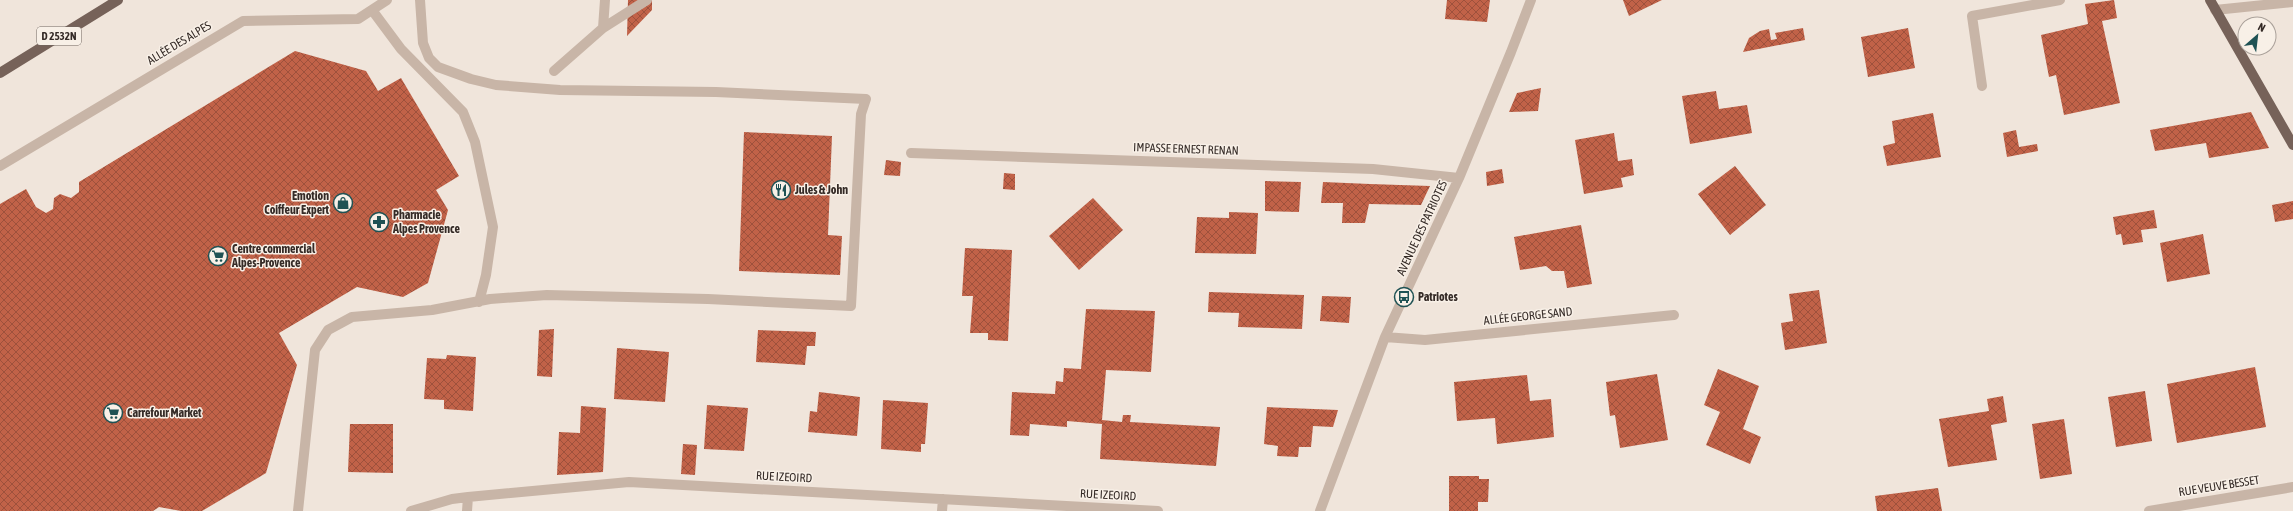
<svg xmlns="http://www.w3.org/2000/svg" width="2293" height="511" font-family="'Asap Condensed',sans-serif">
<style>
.building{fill:url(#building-cross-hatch)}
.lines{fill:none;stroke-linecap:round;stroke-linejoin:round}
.minor{stroke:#c8b5a7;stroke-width:10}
.major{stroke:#766259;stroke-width:10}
.labels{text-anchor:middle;stroke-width:3;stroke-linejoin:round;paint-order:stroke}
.shield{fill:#f8f0e7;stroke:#706661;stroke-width:1}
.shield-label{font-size:11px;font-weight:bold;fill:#352b27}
.street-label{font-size:12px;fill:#352b27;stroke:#f8f0e7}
.poi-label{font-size:12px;font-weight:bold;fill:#352b27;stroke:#f8f0e7;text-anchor:start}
</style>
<defs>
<pattern id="building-cross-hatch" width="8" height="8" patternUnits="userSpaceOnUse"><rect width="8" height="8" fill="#c16248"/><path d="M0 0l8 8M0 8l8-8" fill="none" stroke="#9e513c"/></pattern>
</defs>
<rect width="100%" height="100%" fill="#f0e5db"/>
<!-- building -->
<path class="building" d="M628,0H652V10L627,36Z
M1447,0H1490L1487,22L1445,19Z
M1623,0H1662L1629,16Z
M2114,0L2117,18L2102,21L2120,103L2064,115L2056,75L2049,77L2041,35L2088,24L2085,4Z
M1803,28L1805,40L1743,52L1749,38L1760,31L1769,29L1771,40L1777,39L1775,33Z
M1908,28L1915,68L1868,77L1861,37Z
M295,51L366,71L378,91L401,78L459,176L436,190L448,210L428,283L403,297L357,287L279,333L297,365L266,473L202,511H181L159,507L153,511H0V204L26,189L36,207L46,213L53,209L54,198L60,194L71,198L79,192V182Z
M1541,88L1538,111L1509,112L1517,93Z
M1716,91L1719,109L1747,105L1752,133L1690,144L1682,96Z
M2251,112L2269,148L2209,158L2206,143L2155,151L2150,130Z
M1933,113L1941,157L1887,166L1883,146L1895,143L1892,121Z
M2016,130L2019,147L2037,144L2038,151L2007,157L2003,133Z
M744,132L832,136L828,235L842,236L840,275L739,271Z
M1614,133L1618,161L1632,159L1634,175L1621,178L1623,187L1584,194L1575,140Z
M886,160L901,162L900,176L884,175Z
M1735,166L1766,205L1730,235L1698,194Z
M1502,169L1504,183L1487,186L1486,172Z
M1004,173L1015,174V190L1003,189Z
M1265,181L1301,182L1299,212L1265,211Z
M1323,182L1370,184L1430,186L1421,205L1369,204L1365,223H1342L1343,203H1321Z
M1093,198L1123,230L1079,270L1049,236Z
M2293,201V219L2275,222L2272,205Z
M2154,210L2157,228L2141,230L2143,242L2123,245L2121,234L2116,235L2113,217Z
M1229,212L1258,213L1256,254L1195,253L1197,217L1229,218Z
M1581,225L1592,284L1567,288L1564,271H1552L1546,266L1520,270L1514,237Z
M2203,234L2210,274L2167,282L2160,243Z
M965,248L1012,250L1008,341L988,340V333H970L973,296H962Z
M1819,290L1827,343L1785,350L1781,323L1793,321L1789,294Z
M1209,292L1304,295L1302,329L1238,327L1239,313L1208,312Z
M1322,296L1351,297L1349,323L1320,321Z
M1086,309L1155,311L1151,372L1106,370L1102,420L1122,422L1123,415H1131L1130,422L1220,427L1216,466L1100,459L1102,424L1067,421V427L1030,424L1029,436L1010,435L1012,392L1055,394L1056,381L1063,382L1064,368L1081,369Z
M554,329L552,377L537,376L539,330Z
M758,330L816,332L815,346H807L805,365L756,362Z
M617,348L669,352L665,402L614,399Z
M447,355L476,357L473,411L444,409V400L424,399L427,358L446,359Z
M2255,367L2266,427L2177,443L2167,384Z
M1718,369L1759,386L1743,429L1761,437L1750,464L1706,445L1720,412L1704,405Z
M1657,374L1668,440L1620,448L1615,415L1610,416L1606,382Z
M1527,375L1530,401L1551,399L1554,437L1497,444L1495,418L1457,421L1454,382Z
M2145,391L2152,441L2116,447L2108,397Z
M819,392L860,397L857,436L808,432L810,411L817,412Z
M2003,396L2007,422L1991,425L1997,460L1948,467L1939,419L1989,411L1987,399Z
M883,400L928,403L925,444H921V452L881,449Z
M707,405L748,408L744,451L704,449Z
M581,406L606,408L603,472L557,475L559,432L580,433Z
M1267,407L1314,409L1338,410L1333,427L1313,426L1311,447H1299L1298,457L1277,456L1278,446L1264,444Z
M2064,419L2072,474L2040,479L2032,424Z
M350,424H393V473L348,472Z
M683,444L697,445L695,475L681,474Z
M1449,476H1479V479H1489L1488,502H1478V511H1449Z
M1938,488L1942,511H1877L1875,496Z"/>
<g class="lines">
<!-- minor -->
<path class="minor" d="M372,10L401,49L463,112L475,142L493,227L486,275L479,302
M2215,10L2293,2
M603,28L647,0
M554,71L603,28L605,0
M1982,86L1972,16L2060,0
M911,153L1373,169L1459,178
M0,166L243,21L358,19L387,0
M1385,337L1425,340L1674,315
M298,511L315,350L328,330L352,317L432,310L490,299L547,295L708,299L851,306L861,114L866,99L716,92L560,90L496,85L471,79L438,67L429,58L423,43L420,0
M411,511L452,499L468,497L629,482L1158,511
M467,511L468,497
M942,511L943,499
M1320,511L1385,337L1459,178L1511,52L1531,0
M2149,511L2293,487"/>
<!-- major -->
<path class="major" d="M2210,0L2293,145
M0,73L118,0"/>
</g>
<!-- icons -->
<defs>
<symbol id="restaurant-ring" viewBox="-11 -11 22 22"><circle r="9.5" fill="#f8f0e7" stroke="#1f5254" stroke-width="1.5"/><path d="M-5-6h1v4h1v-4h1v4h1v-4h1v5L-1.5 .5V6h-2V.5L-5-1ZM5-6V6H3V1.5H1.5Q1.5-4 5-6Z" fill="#1f5254"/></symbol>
<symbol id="shop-ring" viewBox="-11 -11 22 22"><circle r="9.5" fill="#f8f0e7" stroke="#1f5254" stroke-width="1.5"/><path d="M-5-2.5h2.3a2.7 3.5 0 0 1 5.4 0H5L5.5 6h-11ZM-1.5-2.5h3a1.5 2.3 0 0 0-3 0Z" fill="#1f5254"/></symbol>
<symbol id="pharmacy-ring" viewBox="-11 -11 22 22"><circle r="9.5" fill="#f8f0e7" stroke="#1f5254" stroke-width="1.5"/><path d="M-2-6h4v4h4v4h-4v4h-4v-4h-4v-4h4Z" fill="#1f5254"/></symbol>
<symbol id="supermarket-ring" viewBox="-11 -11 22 22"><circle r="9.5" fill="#f8f0e7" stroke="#1f5254" stroke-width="1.5"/><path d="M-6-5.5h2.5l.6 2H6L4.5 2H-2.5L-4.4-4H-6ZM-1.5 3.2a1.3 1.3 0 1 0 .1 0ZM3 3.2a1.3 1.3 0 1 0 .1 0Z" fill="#1f5254"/></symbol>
<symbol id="bus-ring" viewBox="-11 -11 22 22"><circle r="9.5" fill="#f8f0e7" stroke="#1f5254" stroke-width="1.5"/><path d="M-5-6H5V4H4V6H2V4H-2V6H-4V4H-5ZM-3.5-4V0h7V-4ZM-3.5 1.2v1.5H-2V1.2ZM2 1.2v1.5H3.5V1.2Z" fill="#1f5254"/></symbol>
</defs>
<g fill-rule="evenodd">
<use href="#restaurant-ring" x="770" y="179" width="22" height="22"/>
<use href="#shop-ring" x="332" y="192" width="22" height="22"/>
<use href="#pharmacy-ring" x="368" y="211" width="22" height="22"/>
<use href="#supermarket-ring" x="207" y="245" width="22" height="22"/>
<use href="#bus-ring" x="1393" y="286" width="22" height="22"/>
<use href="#supermarket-ring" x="102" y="402" width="22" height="22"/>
</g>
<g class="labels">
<!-- shield labels -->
<rect class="shield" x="37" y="27" width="44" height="18" rx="3"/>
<g class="shield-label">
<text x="59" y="40">D 2532N</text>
</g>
<!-- street labels -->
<g class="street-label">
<text transform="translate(179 43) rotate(-31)" y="4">ALLÉE DES ALPES</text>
<text transform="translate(1186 149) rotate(2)" y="4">IMPASSE ERNEST RENAN</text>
<text transform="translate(1422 228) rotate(-65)" y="4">AVENUE DES PATRIOTES</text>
<text transform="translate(1528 316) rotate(-6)" y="4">ALLÉE GEORGE SAND</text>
<text transform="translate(784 477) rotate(3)" y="4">RUE IZEOIRD</text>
<text transform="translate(2219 486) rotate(-9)" y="4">RUE VEUVE BESSET</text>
<text transform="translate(1108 495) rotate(3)" y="4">RUE IZEOIRD</text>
</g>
<!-- poi labels -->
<g class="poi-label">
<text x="795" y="194">Jules &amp; John</text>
<text x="329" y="200" text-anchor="end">Emotion<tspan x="329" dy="14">Coiffeur Expert</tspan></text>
<text x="393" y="219">Pharmacie<tspan x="393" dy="14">Alpes Provence</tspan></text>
<text x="232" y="253">Centre commercial<tspan x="232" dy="14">Alpes-Provence</tspan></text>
<text x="1418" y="301">Patriotes</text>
<text x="127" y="417">Carrefour Market</text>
</g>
</g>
<!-- north arrow -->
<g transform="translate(2257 36) rotate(28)"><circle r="19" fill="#f8f0e7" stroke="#aaa19a"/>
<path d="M0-3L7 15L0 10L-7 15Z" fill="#1f5254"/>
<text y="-6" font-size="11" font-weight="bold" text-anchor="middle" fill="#352b27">N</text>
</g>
</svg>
